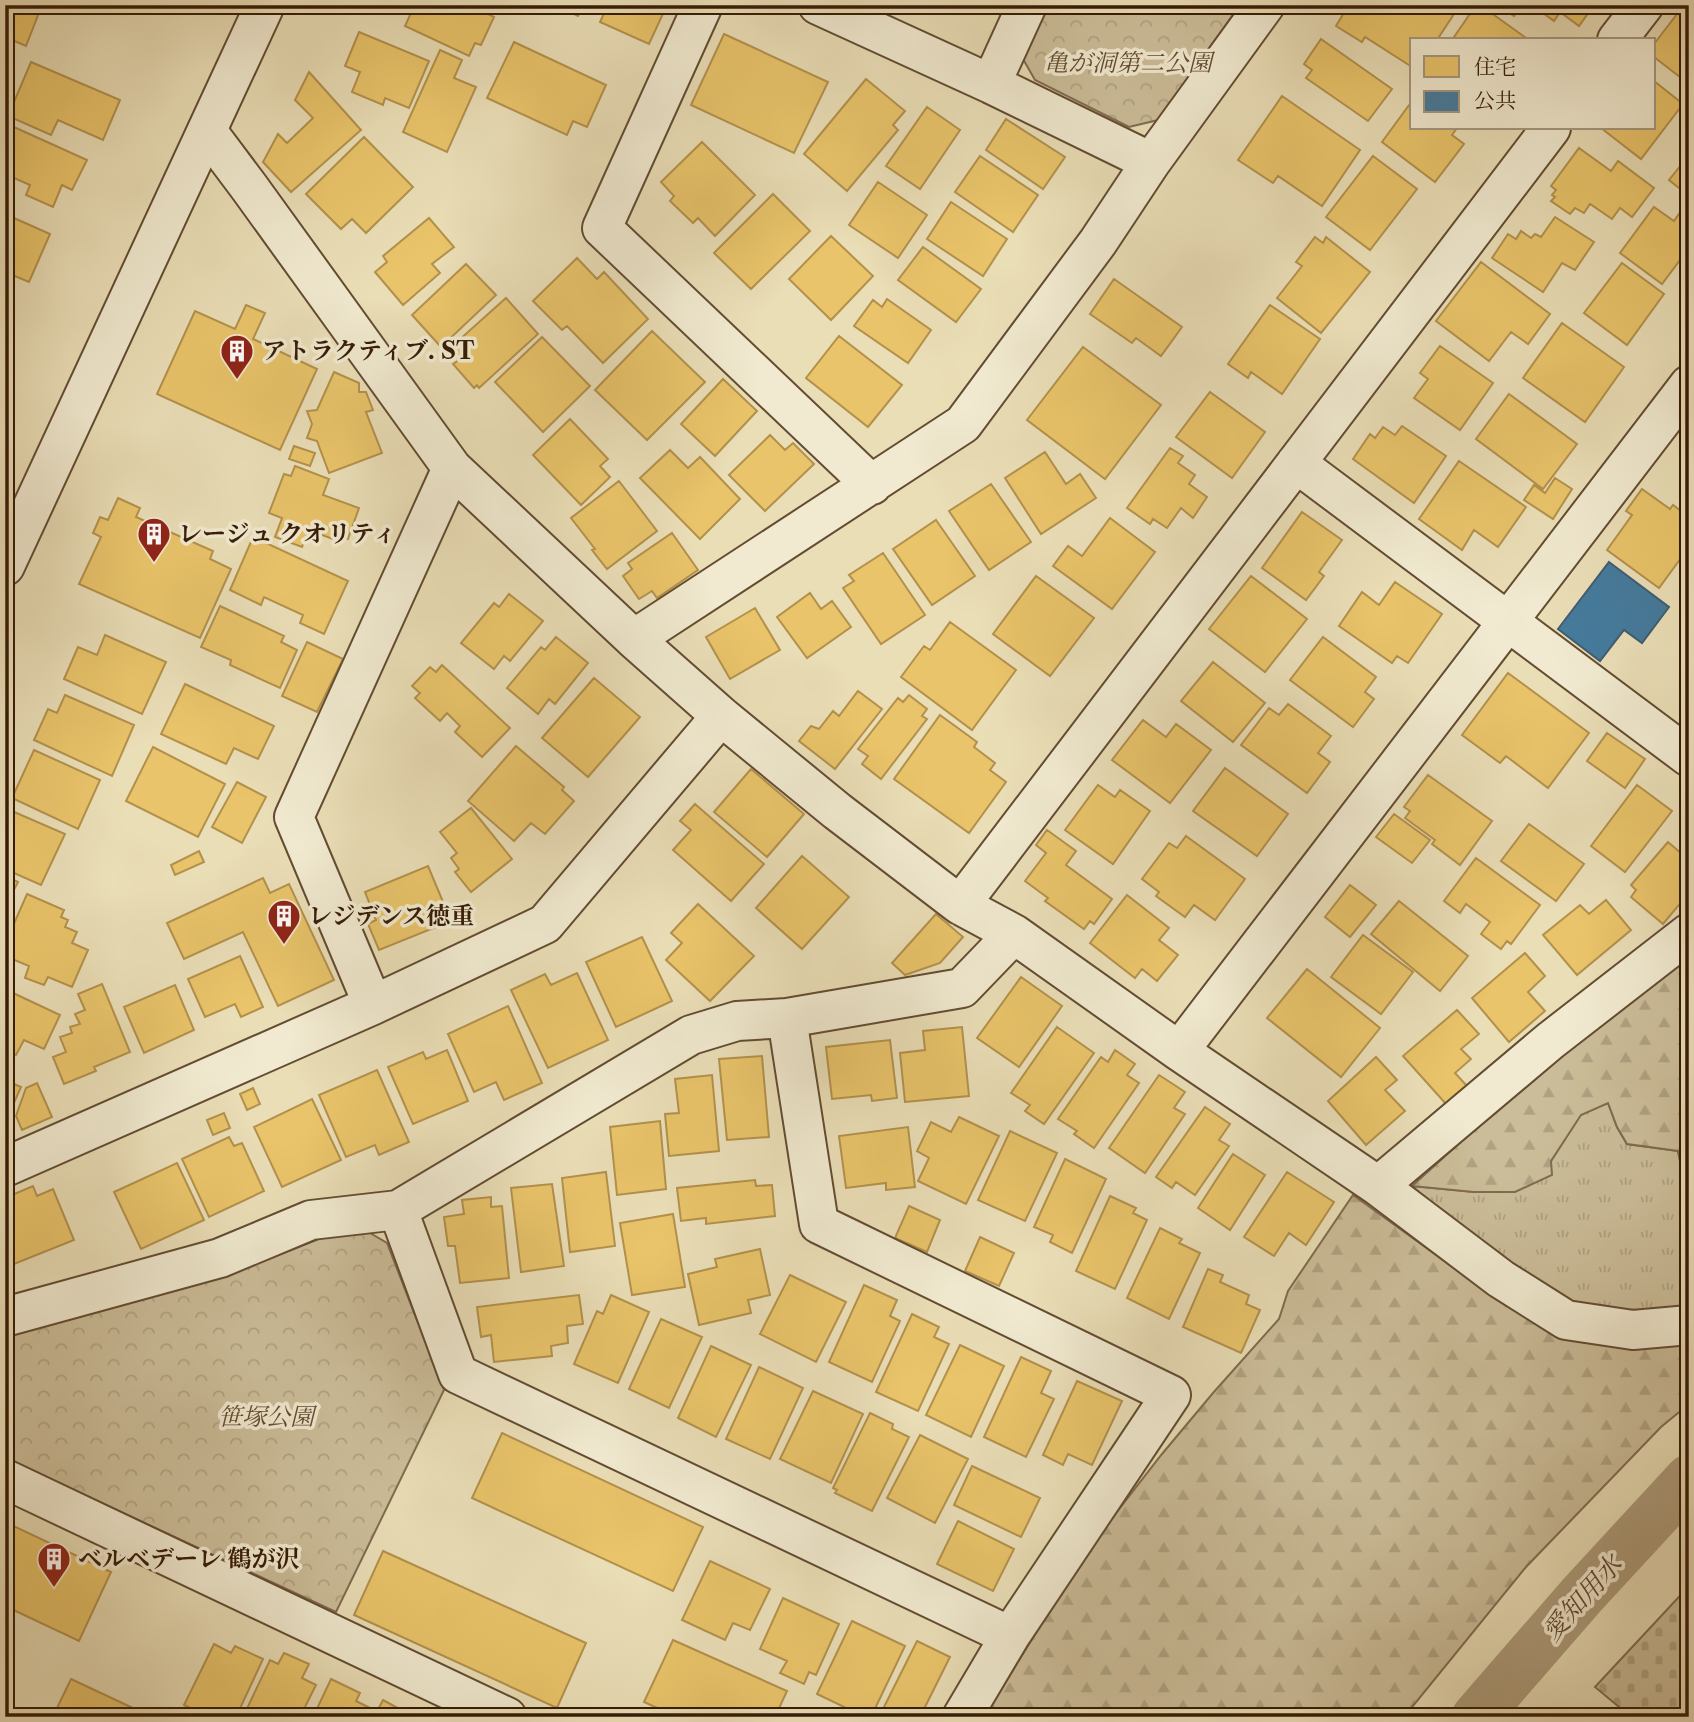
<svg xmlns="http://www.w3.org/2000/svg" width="1694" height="1722" font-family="'Libre Caslon Text','Noto Serif JP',serif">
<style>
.grass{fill:url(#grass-tufts);stroke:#806c50;stroke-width:2}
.forest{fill:url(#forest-firs);stroke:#806c50;stroke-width:2}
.cemetery{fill:url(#cemetery-stones);stroke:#806c50;stroke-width:2}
.park{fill:url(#park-crowns);stroke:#806c50;stroke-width:2}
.homes{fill:#e9c46a;stroke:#b3914c;stroke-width:2}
.public{fill:#457b9d;stroke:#405e70;stroke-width:2}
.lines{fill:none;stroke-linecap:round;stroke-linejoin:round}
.canal{stroke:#ad9c7b;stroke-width:49}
.minor-casing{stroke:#634c32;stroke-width:42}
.tertiary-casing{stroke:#634c32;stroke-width:42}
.minor{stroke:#f1ead0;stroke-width:38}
.tertiary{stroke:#f1ead0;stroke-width:38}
.labels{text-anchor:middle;stroke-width:7;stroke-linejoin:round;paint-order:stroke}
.park-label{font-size:24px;font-style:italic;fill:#634c32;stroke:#f1ead0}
.poi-label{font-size:24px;font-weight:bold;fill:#361b06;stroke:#f1ead0;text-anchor:start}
.water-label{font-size:26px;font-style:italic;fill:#60482f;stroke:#f1ead0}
</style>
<defs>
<pattern id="grass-tufts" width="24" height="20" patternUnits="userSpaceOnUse" patternTransform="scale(1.75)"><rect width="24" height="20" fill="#cbbd99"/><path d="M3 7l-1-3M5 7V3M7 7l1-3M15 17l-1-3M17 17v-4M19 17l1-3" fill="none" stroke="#afa282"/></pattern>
<pattern id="forest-firs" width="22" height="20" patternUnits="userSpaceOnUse" patternTransform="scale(1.75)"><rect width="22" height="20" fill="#cbbd99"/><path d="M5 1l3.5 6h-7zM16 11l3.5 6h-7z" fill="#afa282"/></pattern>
<pattern id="cemetery-stones" width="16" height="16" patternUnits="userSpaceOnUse" patternTransform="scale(1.75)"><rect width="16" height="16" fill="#cbbd99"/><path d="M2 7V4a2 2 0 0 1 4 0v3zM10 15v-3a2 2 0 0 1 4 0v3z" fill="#afa282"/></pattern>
<pattern id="park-crowns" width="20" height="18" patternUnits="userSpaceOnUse" patternTransform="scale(1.75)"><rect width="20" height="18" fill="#cbbd99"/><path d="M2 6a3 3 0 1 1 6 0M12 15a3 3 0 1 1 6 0" fill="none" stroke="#afa282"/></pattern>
</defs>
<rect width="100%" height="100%" fill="#eadeb7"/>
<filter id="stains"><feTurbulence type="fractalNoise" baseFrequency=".00286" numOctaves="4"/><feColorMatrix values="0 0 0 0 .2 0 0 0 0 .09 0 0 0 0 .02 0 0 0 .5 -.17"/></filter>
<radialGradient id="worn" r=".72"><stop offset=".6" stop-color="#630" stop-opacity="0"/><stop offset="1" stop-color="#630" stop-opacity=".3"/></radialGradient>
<!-- grass -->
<path class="grass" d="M1608,1103L1617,1127L1627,1144L1678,1151L1683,1175L1680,1201L1689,1212V1307L1617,1313L1570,1305L1484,1250L1412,1186L1474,1192L1515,1191L1551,1175V1161L1581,1114Z"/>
<!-- forest -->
<path class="forest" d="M1689,957V1212L1680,1201L1683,1175L1678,1151L1627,1144L1617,1127L1608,1103L1581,1115L1551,1161L1552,1175L1515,1192H1474L1412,1186L1546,1065Z
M1353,1195L1482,1288L1689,1339V1404L1661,1427L1526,1567L1404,1717H984L1047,1615L1102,1531L1162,1454L1213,1393L1279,1319L1288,1291Z"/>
<!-- cemetery -->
<path class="cemetery" d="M1689,1586V1717H1631L1595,1687Z"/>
<!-- park -->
<path class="park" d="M1049,5H1240L1158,120L1129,127L1035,80L1023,59Z
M365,1230L387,1243L444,1390L336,1612L5,1458V1337L233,1273L324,1237Z"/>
<!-- homes -->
<path class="homes" d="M5,5H42L26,46L5,37Z
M394,5H470L494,17L481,45L475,43L469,56L405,26L411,13Z
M555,5H583L578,16Z
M608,5H667L649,44L600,22Z
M1335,5H1440L1454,14L1437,40H1412V67L1365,37L1362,42L1336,26L1345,11Z
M1476,5H1480L1529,40H1452Z
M1498,5H1521L1514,16Z
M1532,5H1594L1579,26L1560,12L1554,21Z
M1684,5H1689V84L1654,57V44Z
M359,32L429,61L409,108L385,98L383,105L352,92L360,72L345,66Z
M724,34L828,82L794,153L691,105Z
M1321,39L1392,89L1368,121L1306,78L1312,70L1304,64Z
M514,42L606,85L587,127L573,121L567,135L487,98Z
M440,50L462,60L454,78L476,87L447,152L403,132Z
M31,62L120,100L103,140L58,120L51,135L8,116Z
M309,72L361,130L291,192L263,162L278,134L287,143L313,118L295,100Z
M866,79L905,111L893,125L898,130L847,191L804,154Z
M1654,81L1683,104L1641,159L1601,128H1654Z
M1282,96L1360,150L1322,206L1278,176L1273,183L1238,160Z
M1412,101V128H1457L1452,135L1464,144L1435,182L1382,142Z
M927,107L960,130L920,189L886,166Z
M1006,119L1065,157L1043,189L986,150Z
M5,123L87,160L72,190L62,185L53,207L26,195L30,185L12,177L8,186L5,185Z
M364,137L413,187L366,233L352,219L341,229L306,194Z
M702,142L755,195L715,236L698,218L693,223L670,201L674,196L661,182Z
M1579,148L1611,171L1618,161L1654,188L1632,217L1620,208L1612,219L1590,204L1584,213L1575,208L1570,214L1551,201L1555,197L1552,195L1556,190L1551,186Z
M1689,155V196L1669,180Z
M980,156L1038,195L1013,232L955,192Z
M1373,156L1417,189L1370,250L1326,217Z
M878,182L927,215L898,258L849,225Z
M773,194L810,231L751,289L714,253Z
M951,202L1007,239L983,276L927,239Z
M1654,207L1674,221L1681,211L1689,217V248L1662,284L1620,253Z
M5,214L50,234L29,282L5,272Z
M1555,217L1594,242L1575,270L1562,263L1543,292L1492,258L1508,234L1516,239L1521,231L1531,238L1535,234L1541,237Z
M429,218L454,247L432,264L440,273L403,305L375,272L387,262L383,256Z
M831,236L873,276L831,320L789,279Z
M1315,237L1323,243L1326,237L1370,272L1321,333L1277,298L1302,266L1296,262Z
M923,247L981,289L956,322L898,280Z
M577,258L597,279L604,272L648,319L603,363L567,326L562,330L533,301Z
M1481,262L1550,314L1528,344L1511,332L1489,361L1436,321Z
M1622,263L1664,294L1627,345L1584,313Z
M466,264L496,295L441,347L412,315Z
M1114,279L1182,327L1161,356L1136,338L1132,343L1090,314Z
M506,298L538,334L479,388L477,385L474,388L453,364L459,360L449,349Z
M887,299L931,330L908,363L854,326L873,300L882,307Z
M246,305L265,313L253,339L317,369L280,450L157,394L195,311L235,329Z
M1270,305L1320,339L1282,394L1251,372L1248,378L1228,364Z
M1562,323L1624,367L1585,422L1523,378Z
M652,331L705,382L647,440L595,390Z
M839,336L902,385L868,427L806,378Z
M542,337L590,386L543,432L495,382Z
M1440,346L1493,383L1460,430L1414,398L1428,379L1420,373Z
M1083,347L1161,405L1105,479L1027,420Z
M334,372L359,383V392H366L373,410L366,412L382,453L329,473L317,441L307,438L312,424L307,411L317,410Z
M723,379L757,411L715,456L681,424Z
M1210,392L1265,432L1232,478L1176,437Z
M1509,394L1577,444L1543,489L1476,439Z
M570,419L608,459L600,466L610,477L581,505L533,455Z
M1402,426L1446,456L1414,503L1353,459L1370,434L1375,438L1383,427L1395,435Z
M770,435L785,450L793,443L814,464L765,511L729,475Z
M294,446L315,453L310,466L289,459Z
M1170,448L1183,456L1178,463L1195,475L1189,484L1207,497L1193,518L1181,508L1167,528L1153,519L1150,524L1127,508Z
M670,450L688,468L700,457L740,499L700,539L640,478Z
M1045,452L1066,484L1080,474L1096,498L1041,534L1005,478Z
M1459,461L1526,507L1498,547L1474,530L1462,550L1419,519Z
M295,466L329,479L323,495L359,508L348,539L339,536L338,541L309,530L302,547L275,537L282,518L269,513L284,474L291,476Z
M1555,478L1572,489L1553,519L1524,500L1534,485L1545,493Z
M619,481L657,531L607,569L592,550L595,549L571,518Z
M991,484L1031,542L989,570L949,511Z
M1642,489L1670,509L1673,505L1689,517V547L1659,588L1607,550L1632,515L1626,511Z
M118,498L140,508L136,517L213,551L210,559L231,569L200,638L79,584L101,537L93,533L100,517L108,520Z
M1302,512L1342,540L1319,572L1324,576L1306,600L1262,568Z
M1110,518L1155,552L1112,609L1053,566L1068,546L1082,556Z
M936,520L975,576L932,605L893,549Z
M672,533L698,570L657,598L652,591L639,599L623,576L632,569L628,563Z
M253,537L348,581L324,634L300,623L303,615L264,597L261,605L230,590Z
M883,553L925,615L881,644L843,588L854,581L849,575Z
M1036,576L1094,618L1050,676L993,634Z
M1251,576L1307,619L1265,672L1209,629Z
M1395,582L1442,614L1408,663L1397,656L1392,663L1339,626L1362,592L1379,605Z
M810,593L821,609L832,601L851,627L807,658L777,617Z
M509,594L543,621L510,661L504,656L494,669L461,643L494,603L499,607Z
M220,606L284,636L281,642L297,650L280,688L230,665L231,660L201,647Z
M755,608L780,650L730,679L706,637Z
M950,622L1016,670L972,730L901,677L924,646L930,650Z
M105,635L166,662L142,714L64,679L78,647L97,655Z
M556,637L588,663L555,704L549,699L538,714L507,688L541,647L545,650Z
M1323,637L1376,677L1365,692L1374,699L1353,727L1290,680Z
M307,642L343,659L317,712L282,696Z
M1213,662L1265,703L1233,742L1181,701Z
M442,665L510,728L482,757L455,732L460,726L447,713L440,721L415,698L420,693L412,686L430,667L436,672Z
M1508,673L1589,733L1548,788L1506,756L1500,763L1462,735Z
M594,678L640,717L588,777L542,738Z
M185,684L274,726L258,759L234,748L226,764L161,734Z
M858,691L882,709L835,769L799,741L811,726L819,729L833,711L839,716Z
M65,695L134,725L112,776L34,740L48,709L57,713Z
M909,695L927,709L922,716L927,719L881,779L862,764L868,756L858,749L898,698L903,702Z
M1288,704L1331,736L1318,753L1330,762L1307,793L1241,745L1269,708L1279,715Z
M940,715L977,742L974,747L995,763L990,770L1006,782L969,833L894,779Z
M1143,720L1166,737L1176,724L1211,750L1170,803L1112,760Z
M1607,733L1645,759L1625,788L1587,761Z
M516,746L564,787L562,790L574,801L545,834L531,823L514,841L468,801Z
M153,747L225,784L198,837L126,801Z
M34,750L100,780L78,829L12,798Z
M1225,768L1288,814L1257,856L1193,811Z
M751,769L804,814L767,857L714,812Z
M1428,775L1492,821L1460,865L1432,844L1435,840L1405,818L1410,811L1404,807Z
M237,782L266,797L242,843L212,827Z
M1098,785L1115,797L1120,790L1150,811L1113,864L1065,830Z
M1637,785L1672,811L1625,872L1591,846Z
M695,804L764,864L731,901L673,850L691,830L680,821Z
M5,808L65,834L41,885L5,869Z
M471,808L512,859L471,892L455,872L459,869L451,858L457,853L440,832Z
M1394,814L1430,840L1412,863L1376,837Z
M1529,824L1584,864L1556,901L1501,861Z
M1047,830L1076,851L1066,865L1112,899L1094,924L1090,921L1084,929L1045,901L1048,898L1025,881L1046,853L1036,845Z
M1186,836L1245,879L1215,920L1194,905L1185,917L1156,896L1159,892L1142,879L1169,843L1177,848Z
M1668,842L1689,860V893L1663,924L1631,897L1636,890L1631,885Z
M199,851L204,862L175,875L171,865Z
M802,856L849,897L802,949L756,908Z
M1476,858L1540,905L1511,944L1507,941L1501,949L1481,934L1490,922L1466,904L1460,913L1444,901Z
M428,866L451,921L379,950L368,924L376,920L365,892Z
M5,876L18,882L5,907Z
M263,878L270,893L289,884L334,980L278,1006L243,932L184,959L167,923Z
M1350,885L1376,905L1350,937L1325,917Z
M27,894L64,910L61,917L68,920L65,927L77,932L72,943L88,950L72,987L48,977L44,985L25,978L29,966L5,956V944Z
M1127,895L1169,928L1159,940L1178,955L1157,981L1142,969L1135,978L1090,943Z
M1606,900L1631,930L1577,975L1543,935L1580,905L1589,914Z
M1399,901L1468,956L1440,991L1371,934Z
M698,904L754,956L710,1001L666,960L682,943L671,933Z
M936,914L963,937L940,963L905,975L892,963Z
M1363,935L1413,972L1381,1014L1331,977Z
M642,937L672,1001L616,1027L586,962Z
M1525,953L1545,976L1528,992L1545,1011L1509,1042L1472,998Z
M240,956L263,1007L241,1017L235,1004L205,1017L188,979Z
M1307,969L1380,1028L1341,1077L1267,1018Z
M577,973L608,1040L548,1068L511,990L545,974L551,985Z
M1021,977L1062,1006L1019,1067L977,1038Z
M102,984L130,1052L94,1067L96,1071L64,1084L53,1057L66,1052L60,1037L72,1033L70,1027L80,1024L75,1014L85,1010L78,994Z
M175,985L194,1030L144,1053L124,1007Z
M11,992L60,1015L44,1049L24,1040L16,1055L5,1050V997L8,998Z
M508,1006L542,1083L504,1100L496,1082L474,1092L448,1034Z
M1457,1010L1479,1034L1461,1049L1471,1059L1455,1073L1467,1086L1446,1104L1403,1056Z
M962,1027L969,1096L905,1102L900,1053L925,1050L923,1031Z
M1057,1027L1094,1053L1044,1124L1025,1111L1030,1105L1011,1093Z
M890,1040L897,1098L872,1101L871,1095L832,1099L826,1047Z
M447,1050L468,1101L413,1124L388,1067L423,1052L426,1059Z
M1115,1050L1135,1064L1127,1075L1139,1083L1094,1148L1074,1134L1077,1131L1058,1119L1101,1057L1108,1062Z
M762,1056L769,1137L727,1140L719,1059Z
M1376,1057L1397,1080L1385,1090L1405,1111L1366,1145L1328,1101Z
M377,1070L409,1142L379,1155L375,1145L346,1157L319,1095Z
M712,1075L719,1151L669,1156L665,1114L679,1113L675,1079Z
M1159,1075L1185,1092L1174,1108L1185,1114L1145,1173L1109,1148Z
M5,1080L21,1087L5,1123Z
M37,1083L52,1117L22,1130L16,1116L26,1088Z
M253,1088L260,1104L247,1110L240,1094Z
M312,1099L341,1160L282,1187L254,1127Z
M1205,1107L1230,1124L1219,1140L1229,1146L1195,1195L1176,1182L1172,1188L1156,1177Z
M224,1113L230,1128L213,1135L207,1120Z
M959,1117L999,1136L966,1204L918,1181L929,1158L917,1151L931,1122L951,1132Z
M660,1121L666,1189L617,1195L610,1127Z
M908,1127L915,1187L886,1190V1183L846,1188L839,1136Z
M1010,1131L1057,1153L1025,1221L978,1200Z
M229,1137L234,1146L242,1143L264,1191L209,1217L182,1159Z
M1233,1154L1265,1175L1230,1230L1198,1208Z
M1065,1159L1106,1179L1072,1253L1050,1242L1053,1235L1034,1227Z
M177,1163L204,1220L141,1249L114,1192Z
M606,1172L615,1246L570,1252L562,1178Z
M1287,1172L1334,1202L1306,1245L1289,1233L1274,1256L1244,1237Z
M755,1180L756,1186L772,1185L775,1216L706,1224V1218L681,1221L677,1188Z
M552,1184L564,1266L521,1272L511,1188Z
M33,1186L37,1196L53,1189L74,1240L14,1264L5,1243V1198Z
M1110,1196L1136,1208L1133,1213L1147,1220L1115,1289L1076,1271Z
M491,1197V1207L502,1206L509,1278L460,1283L455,1246H448L444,1217L464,1214L462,1200Z
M909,1206L940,1220L927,1252L895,1238Z
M673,1214L685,1287L632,1295L620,1223Z
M1160,1228L1182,1239L1179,1243L1200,1253L1169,1319L1127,1298Z
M980,1237L1014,1253L999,1286L965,1271Z
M760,1249L770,1295L748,1300L751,1313L699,1325L688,1274L717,1267L715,1259Z
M1208,1269L1223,1275L1220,1282L1249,1295L1246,1304L1260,1310L1241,1353L1183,1327Z
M790,1275L846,1302L816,1362L760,1334Z
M864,1285L897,1300L890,1316L900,1321L872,1382L829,1362Z
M579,1295L583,1324L567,1326L568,1343L551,1346L552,1356L494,1362L491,1335L481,1337L477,1307Z
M611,1295L649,1312L618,1383L574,1364L597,1311L603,1314Z
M912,1314L939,1327L934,1337L949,1344L918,1411L876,1392Z
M661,1319L702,1337L669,1408L629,1389Z
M960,1345L1004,1366L971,1437L926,1415Z
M711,1346L751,1365L716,1437L678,1418Z
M1021,1357L1051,1371L1041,1393L1054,1399L1026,1457L984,1437Z
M759,1367L803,1388L770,1459L726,1439Z
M1077,1381L1122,1401L1092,1465L1068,1454L1063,1465L1043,1455Z
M813,1391L863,1414L831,1483L780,1459Z
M870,1413L893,1424L892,1429L909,1437L872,1511L835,1493L837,1490L833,1488Z
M502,1433L703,1527L673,1591L472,1498Z
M920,1435L968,1459L935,1523L887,1498Z
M972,1466L1040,1498L1021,1537L954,1505Z
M958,1521L1014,1549L993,1591L937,1564Z
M5,1522L111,1572L79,1641L5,1606Z
M383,1551L586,1643L557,1708L354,1615Z
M710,1561L770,1589L750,1630L733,1623L725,1640L682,1620Z
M783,1598L839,1624L816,1675L809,1672L804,1684L780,1673L787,1661L760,1649Z
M852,1621L905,1646L871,1717H865L817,1694Z
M673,1640L787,1691L775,1717H677L644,1702Z
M917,1641L950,1657L920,1717H879Z
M214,1644L231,1653L235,1646L263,1659L236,1717H209L184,1705Z
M284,1653L309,1664L302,1678L316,1685L300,1717H243L270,1660L278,1664Z
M71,1679L152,1717H61L64,1711L57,1708Z
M331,1679L360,1693L356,1701L370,1708L365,1717H313Z
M383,1700L414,1717H374Z
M803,1709L819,1717H799Z"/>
<!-- public -->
<path class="public" d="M1609,562L1669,607L1642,643L1624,630L1600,661L1558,629Z"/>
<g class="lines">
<!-- canal -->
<path class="canal" d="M1476,1717L1582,1595L1689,1479"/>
<defs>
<path id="minor" d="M703,5L602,228L872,485
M818,5L991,84L1151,162
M1617,40L1644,5
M991,84L1027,5
M207,131L249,187L452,468L634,639L721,716L837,811L960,905L1014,934L1179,1051L1378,1186L1501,1279L1566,1320L1633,1330L1689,1325
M1296,463L1689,757
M634,639L963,424L1098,242L1151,162L1265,5
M960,905L1551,128
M373,1005L294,817L452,468
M787,1018L819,1224L1171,1395L1010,1636L962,1717
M1179,1051L1689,385
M5,1167L373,1005L545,924L721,716
M1378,1186L1550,1041L1689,933
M398,1210L458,1374L1010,1636
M5,1317L220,1258L311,1220L398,1210L691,1035L737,1021L787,1018L962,988L1014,934
M5,1479L507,1717"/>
<path id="tertiary" d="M5,566L265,5"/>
</defs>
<!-- minor casing -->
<use href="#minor" class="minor-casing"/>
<!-- tertiary casing -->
<use href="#tertiary" class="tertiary-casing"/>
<!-- minor -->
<use href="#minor" class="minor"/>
<!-- tertiary -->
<use href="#tertiary" class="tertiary"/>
</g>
<!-- icons -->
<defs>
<symbol id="building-pin" viewBox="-11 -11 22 30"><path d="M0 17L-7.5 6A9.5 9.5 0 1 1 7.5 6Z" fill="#8f2418" stroke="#f1ead0"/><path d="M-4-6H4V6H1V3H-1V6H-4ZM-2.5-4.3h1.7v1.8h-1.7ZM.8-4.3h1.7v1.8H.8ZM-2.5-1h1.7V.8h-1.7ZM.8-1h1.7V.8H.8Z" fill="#fff"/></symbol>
</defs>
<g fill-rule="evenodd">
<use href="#building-pin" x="218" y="332" width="38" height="52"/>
<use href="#building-pin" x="135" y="515" width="38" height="52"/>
<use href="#building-pin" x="265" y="897" width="38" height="52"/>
<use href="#building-pin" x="35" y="1540" width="38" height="52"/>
</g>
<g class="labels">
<!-- park labels -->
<g class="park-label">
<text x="1128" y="71">亀が洞第二公園</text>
<text x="266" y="1425">笹塚公園</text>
</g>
<!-- poi labels -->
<g class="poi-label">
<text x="262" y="359">アトラクティブ. ST</text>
<text x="178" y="542">レージュ クオリティ</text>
<text x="308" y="924">レジデンス徳重</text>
<text x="78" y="1567">ベルベデーレ 鶴が沢</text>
</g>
<!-- water labels -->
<g class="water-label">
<text transform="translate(1582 1598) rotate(-48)" y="9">愛知用水</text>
</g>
</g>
<!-- margin -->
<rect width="1694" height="1722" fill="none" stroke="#eadeb7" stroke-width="28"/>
<rect x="7" y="7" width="1680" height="1708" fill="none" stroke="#361b06" stroke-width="3.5"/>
<rect x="14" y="14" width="1666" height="1694" fill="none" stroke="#361b06" stroke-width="2"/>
<!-- legend -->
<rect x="1410" y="38" width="245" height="91" fill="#f1ead0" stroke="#a6977f" stroke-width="2"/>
<rect x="1424" y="56" width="35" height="21" fill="#e9c46a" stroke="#a6977f" stroke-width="2"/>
<text x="1474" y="74" font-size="21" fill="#361b06">住宅</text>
<rect x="1424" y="91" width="35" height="21" fill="#457b9d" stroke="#a6977f" stroke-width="2"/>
<text x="1474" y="108" font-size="21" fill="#361b06">公共</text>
<rect width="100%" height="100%" filter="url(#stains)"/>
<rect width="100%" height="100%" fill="url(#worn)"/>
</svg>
